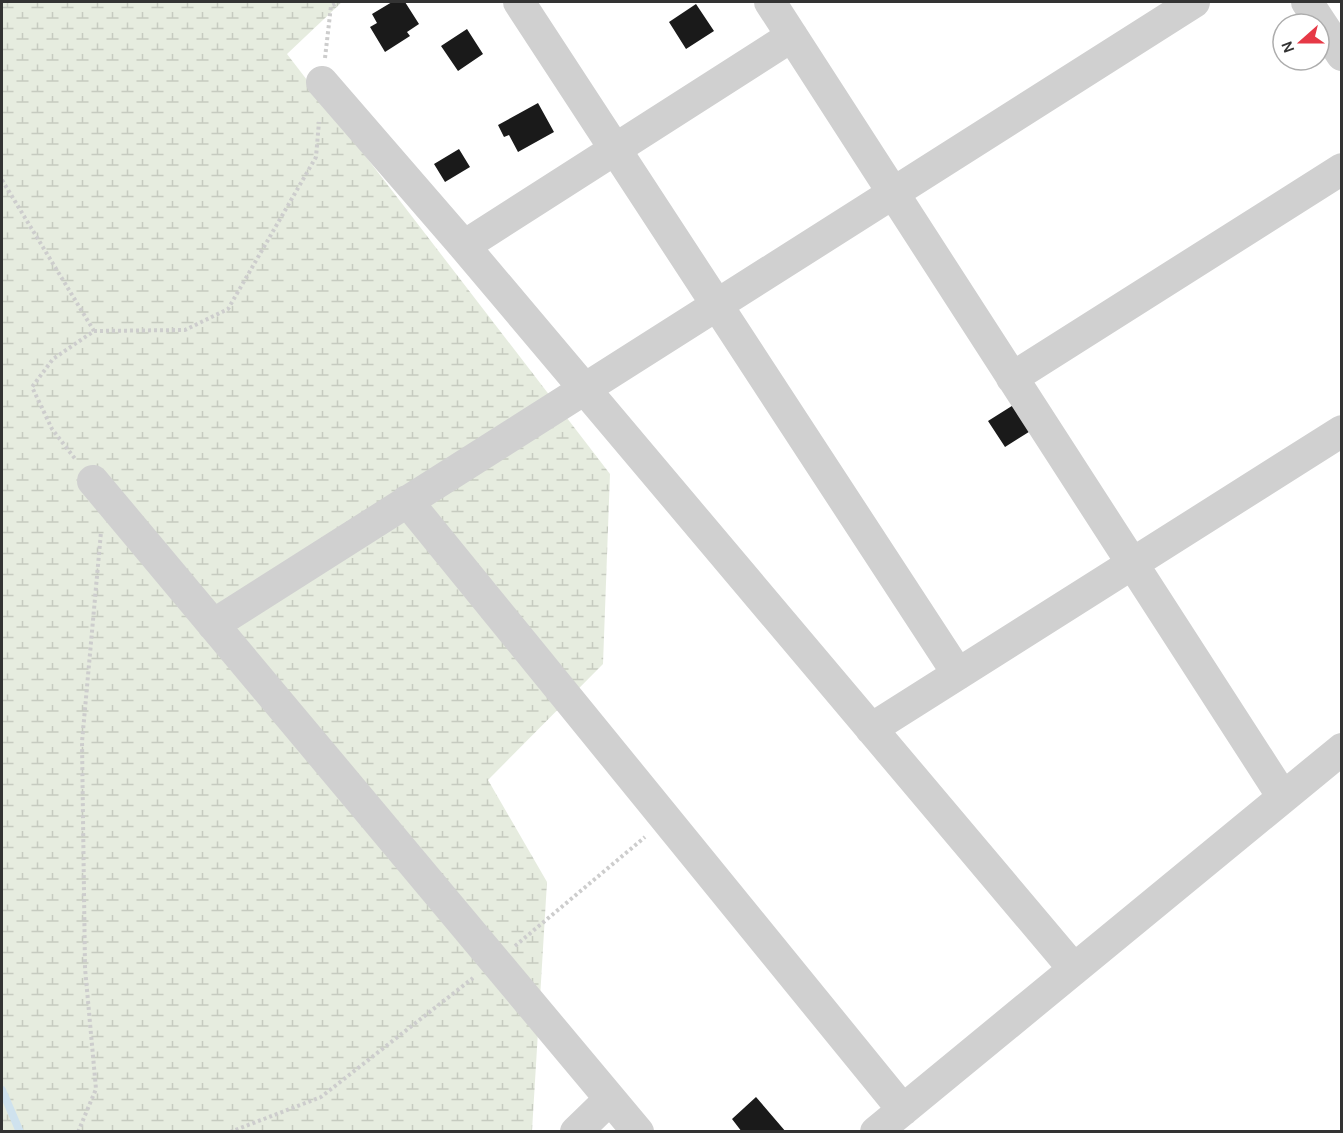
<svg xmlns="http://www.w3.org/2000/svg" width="1343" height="1133" font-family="Karla,sans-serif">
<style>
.wetland{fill:url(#wetland-marsh)}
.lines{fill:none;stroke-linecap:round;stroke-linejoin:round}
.stream{stroke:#cfe2ee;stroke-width:8}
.building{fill:#1a1a1a}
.path{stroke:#cdcdcd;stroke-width:4;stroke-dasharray:3 3;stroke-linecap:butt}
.minor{stroke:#d0d0d0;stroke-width:32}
</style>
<defs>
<pattern id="wetland-marsh" width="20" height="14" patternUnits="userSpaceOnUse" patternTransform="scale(1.5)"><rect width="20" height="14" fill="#e6ecdf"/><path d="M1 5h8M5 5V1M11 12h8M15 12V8" fill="none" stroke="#c6cbc0"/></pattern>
</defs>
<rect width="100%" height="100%" fill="#fff"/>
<!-- wetland -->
<path class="wetland" d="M2,2H342L287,54L610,474L603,664L488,780L547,882L532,1131L2,1132Z"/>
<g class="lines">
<!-- stream -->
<path class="stream" d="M2,1090L20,1132"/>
</g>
<!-- building -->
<path class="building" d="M392,2H405L419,24L407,32L410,36L385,52L370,27L377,23L372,14Z
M696,4L714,31L686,49L669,22Z
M467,29L483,54L458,71L441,46Z
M538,103L554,132L518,152L509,135L504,137L498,125Z
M459,149L470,167L445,182L434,164Z
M1015,404L1032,430L1005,447L988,421Z
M756,1097L786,1132H742L732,1119Z"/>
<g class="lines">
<!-- path -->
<path class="path" d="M325,58L331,6L339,2
M2,180L94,331L53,359L32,387L52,429L76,460
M94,331L185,330L228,309L316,157L319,122
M515,946L645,837
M78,1132L96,1089L85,968L82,742L101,532
M230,1132L321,1097L473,978"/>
<!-- minor -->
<path class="minor" d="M519,2L958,674
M770,2L1283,797
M1307,2L1342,55
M322,82L464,246L1074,969
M464,246L792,36
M1012,378L1342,169
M93,481L638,1132
M407,501L903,1110
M213,625L1194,2
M871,729L1342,431
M576,1132L610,1099
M876,1132L1342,749"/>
</g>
<!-- border -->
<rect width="1343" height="1133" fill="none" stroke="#333333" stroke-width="6"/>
<!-- north arrow -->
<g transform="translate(1301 42) rotate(249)"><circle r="28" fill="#ffffff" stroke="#adadad" stroke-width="1.5"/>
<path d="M0-4.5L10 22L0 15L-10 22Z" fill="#e63946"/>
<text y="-9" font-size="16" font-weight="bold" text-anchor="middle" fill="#333333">N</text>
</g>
</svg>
